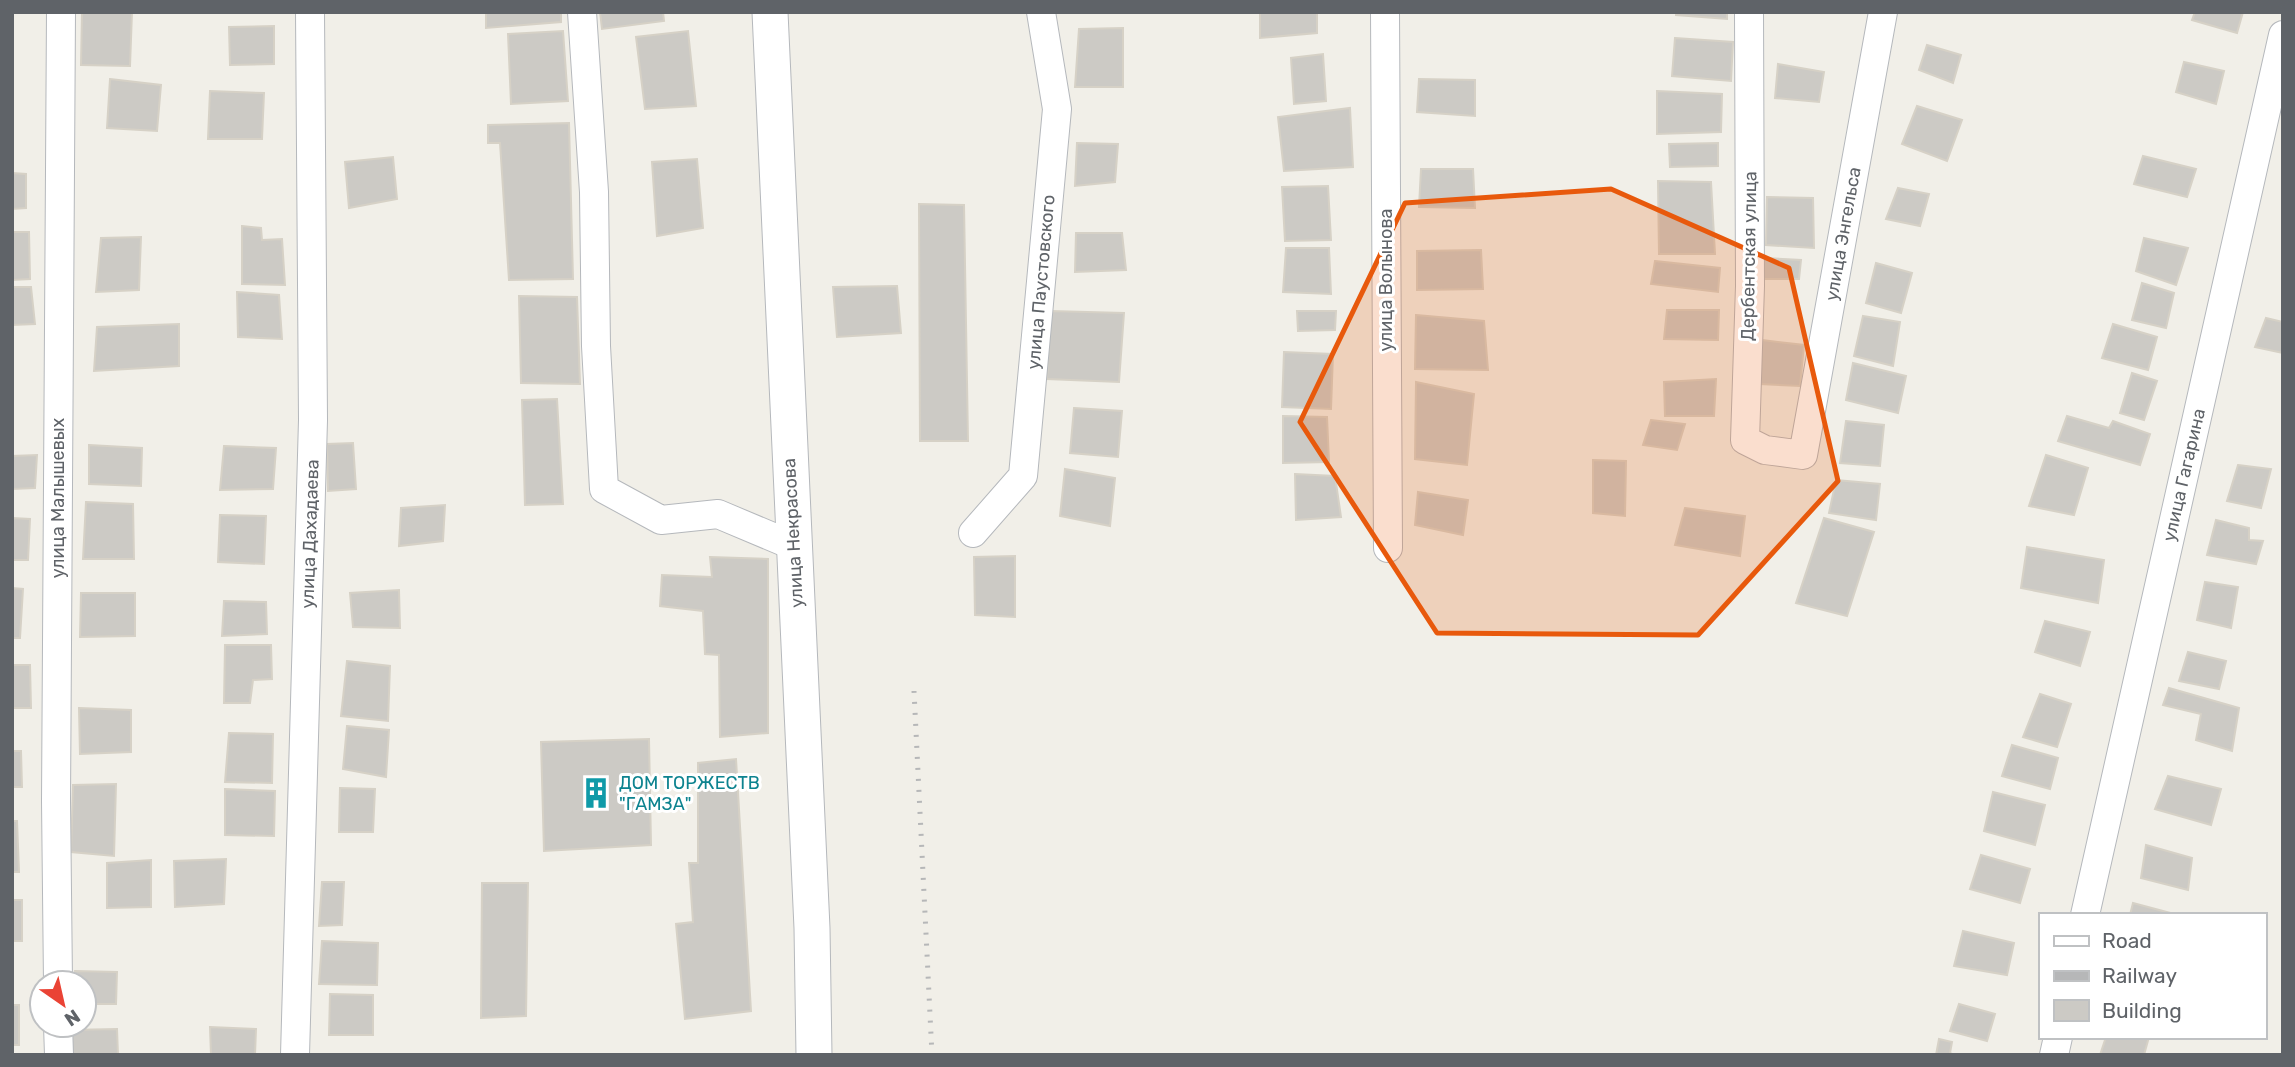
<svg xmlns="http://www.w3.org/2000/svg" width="2295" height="1067" font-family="Rubik,sans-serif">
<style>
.building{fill:#cccac5;stroke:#d6d1c6;stroke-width:2}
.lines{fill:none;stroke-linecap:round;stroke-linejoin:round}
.minor-casing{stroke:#b5b8bc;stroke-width:30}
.tertiary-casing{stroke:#b5b8bc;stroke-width:37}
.minor{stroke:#fff;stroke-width:28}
.tertiary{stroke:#fff;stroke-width:35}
.rail{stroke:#b6b7b8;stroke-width:5;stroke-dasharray:2 9;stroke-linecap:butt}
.marked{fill:#e8590c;fill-opacity:0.2;stroke:#e8590c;stroke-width:5;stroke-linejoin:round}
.labels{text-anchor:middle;stroke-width:6;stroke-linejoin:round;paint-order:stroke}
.street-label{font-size:18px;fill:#5f6368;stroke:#fff}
.culture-label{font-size:18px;fill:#0d838f;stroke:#fff;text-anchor:start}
</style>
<rect width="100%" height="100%" fill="#f1efe8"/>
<!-- building -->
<path class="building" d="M82,12H132L130,66L81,65Z
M486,12H561V22L486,28Z
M600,12H663L664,21L602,29Z
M1260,12H1317V33L1260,38Z
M1676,12H1727V19L1676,15Z
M2195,12H2243L2237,33L2192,20Z
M274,26V64L230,65L229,27Z
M1123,28V87H1075L1079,29Z
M563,31L568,101L511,104L508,34Z
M688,31L696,106L645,109L636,37Z
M1675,38L1733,42L1731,81L1672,76Z
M1927,45L1961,55L1953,83L1919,70Z
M1323,54L1326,101L1294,104L1291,58Z
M2184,62L2224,71L2216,104L2176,92Z
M1778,64L1824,72L1819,102L1775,98Z
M110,79L161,85L157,131L107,128Z
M1419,79L1475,80V116L1417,112Z
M210,91L264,93L262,139H208Z
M1657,91L1722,94L1721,132L1657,134Z
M1917,106L1962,120L1947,161L1902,144Z
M1350,108L1353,167L1284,171L1278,117Z
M569,123L573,279L509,280L500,143H488V125Z
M1077,143L1118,144L1115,182L1075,186Z
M1718,143V166L1670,167L1669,144Z
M2143,156L2196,169L2187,197L2134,184Z
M393,157L397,199L349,208L345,162Z
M697,159L703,228L657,236L652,162Z
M1421,169H1473L1475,208L1419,207Z
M12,173L26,174V208L12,209Z
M1658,181L1711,182L1715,254H1659Z
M1328,186L1331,240L1285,241L1282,187Z
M1898,188L1929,194L1920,226L1886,219Z
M1767,197L1813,198L1814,248L1766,245Z
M919,204L964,205L968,441H920Z
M242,226L261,228L262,240L282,239L285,285L242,284Z
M12,232H29L30,279L12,280Z
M1076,233H1122L1126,270L1075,272Z
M141,237L139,290L96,292L101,238Z
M2144,238L2188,248L2176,285L2136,271Z
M1286,248H1329L1331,294L1283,292Z
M1481,250L1483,289L1417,290V251Z
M1764,258L1801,260L1799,279H1764Z
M1655,261L1720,268L1718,292L1651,284Z
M1876,263L1912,273L1901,313L1866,303Z
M2142,283L2174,293L2166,328L2132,320Z
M897,286L901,333L837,337L833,287Z
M12,287H31L35,324L12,325Z
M237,292L279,295L282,339L238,337Z
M519,296L577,297L580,384L521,383Z
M1667,310H1719L1718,340L1664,339Z
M1050,311L1124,313L1119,382L1047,379Z
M1297,311H1336L1335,330L1298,331Z
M1416,315L1484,321L1488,370L1415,369Z
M1863,316L1900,322L1893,366L1854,356Z
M2266,318L2283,322V353L2255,347Z
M179,324V366L94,371L97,327Z
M2113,324L2157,337L2148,370L2102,358Z
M1762,340L1804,345L1800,386L1760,384Z
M1284,352L1333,354L1331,409L1282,407Z
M1853,363L1906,376L1898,413L1846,400Z
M2132,373L2157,381L2144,420L2120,413Z
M1716,379L1714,416H1665L1664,382Z
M1416,382L1474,394L1467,465L1415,459Z
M557,399L563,504L525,505L522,400Z
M1074,408L1122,411L1118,457L1070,453Z
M1283,416L1327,417L1329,462L1283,463Z
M2067,416L2109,428L2113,421L2150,434L2140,465L2058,441Z
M1651,420L1685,424L1677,450L1643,445Z
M1846,421L1884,425L1880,466L1840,463Z
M353,443L356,489L328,491L327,444Z
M89,445L142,448L141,486L89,484Z
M224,446L276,448L273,489L220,490Z
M37,455L35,488L12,489V456Z
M2046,455L2088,468L2074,515L2029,506Z
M1593,460L1626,461L1625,516L1593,513Z
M2238,465L2271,469L2261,508L2227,501Z
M1065,469L1115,478L1110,526L1060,516Z
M1295,474L1335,476L1341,517L1296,520Z
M1836,480L1880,484L1876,520L1829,513Z
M1418,492L1468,500L1463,535L1415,525Z
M86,502L133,504L134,559H83Z
M445,505L443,541L399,546L401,508Z
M1685,508L1745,516L1740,556L1675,545Z
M220,515L266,516L264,564L218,562Z
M12,518L30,519L28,560H12Z
M1824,518L1874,532L1847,616L1796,603Z
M2216,520L2249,528V540L2263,541L2256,564L2207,555Z
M2027,547L2104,560L2098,603L2021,588Z
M1015,556V617L975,615L974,557Z
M710,557L768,559V733L720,737L719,655L705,654L703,611L660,606L662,575L712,577Z
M2205,582L2238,587L2231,628L2197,620Z
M12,588L23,589L20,638H12Z
M399,590L400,628L353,627L350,593Z
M81,593H135V636L80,637Z
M224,601L266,602L267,634L222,636Z
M2045,621L2090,632L2080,666L2035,652Z
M225,645H271L272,679L253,680L250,703H224Z
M2188,652L2226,661L2219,689L2179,681Z
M347,661L390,666L388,721L341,716Z
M12,665H30L31,708H12Z
M2169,688L2239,708L2232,751L2196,740L2201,714L2163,705Z
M2040,694L2071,704L2057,747L2023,737Z
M79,708L131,710V752L80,754Z
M347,726L389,730L386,777L343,769Z
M229,733L273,734L272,783L225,782Z
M649,739L651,845L544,851L541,742Z
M2012,745L2058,758L2050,789L2002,776Z
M12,751H21L22,787H12Z
M736,759L751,1011L685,1019L676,924L693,922L689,863H698V763Z
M2168,776L2221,789L2211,825L2155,809Z
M116,784L114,856L71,852L73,785Z
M340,788L375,789L373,832H339Z
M225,789L275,791L274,836L225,835Z
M1993,792L2045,805L2035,845L1984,831Z
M12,821H17L19,872H12Z
M2146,845L2192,858L2188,890L2141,878Z
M1981,855L2030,869L2020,903L1970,889Z
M226,859L224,904L175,907L174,861Z
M151,860V907L107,908V863Z
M322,882H344L342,925L319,926Z
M482,883H528L526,1016L481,1018Z
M12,900H22V941H12Z
M2133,903L2178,915H2130Z
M1963,931L2014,943L2007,975L1954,966Z
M322,941L378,943L377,985L319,984Z
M75,971L117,972L116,1004H84V983H75Z
M330,994L373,995V1035H329Z
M1959,1004L1995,1014L1987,1041L1950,1031Z
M12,1005H19V1045H12Z
M210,1027L256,1029L255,1055H211Z
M117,1029L118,1055H70L69,1030Z
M2106,1037H2149L2144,1055H2100Z
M1939,1039L1952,1042L1950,1053L1954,1055H1936Z"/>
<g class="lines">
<defs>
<path id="minor" d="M582,12L594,192L596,346L604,489L661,520L718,514L794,546
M1385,12L1388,548
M1749,12L1750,286L1745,440L1765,450L1803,455L1883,12
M973,533L1023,476L1057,109L1041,12
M2085,915L2283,35
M58,983L56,801L61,12
M58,1025L59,1055
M295,1055L313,420L310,12
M2054,1055L2058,1037"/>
<path id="tertiary" d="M770,12L812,928L814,1055"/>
</defs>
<!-- minor casing -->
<use href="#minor" class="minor-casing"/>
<!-- tertiary casing -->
<use href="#tertiary" class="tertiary-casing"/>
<!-- minor -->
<use href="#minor" class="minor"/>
<!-- tertiary -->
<use href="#tertiary" class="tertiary"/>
<!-- rail -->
<path class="rail" d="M914,691L932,1055"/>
</g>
<!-- marked area -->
<path class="marked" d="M1611,189L1789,268L1838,481L1698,635L1437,633L1300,422L1405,203Z"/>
<!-- icons -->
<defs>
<symbol id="building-bare" viewBox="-9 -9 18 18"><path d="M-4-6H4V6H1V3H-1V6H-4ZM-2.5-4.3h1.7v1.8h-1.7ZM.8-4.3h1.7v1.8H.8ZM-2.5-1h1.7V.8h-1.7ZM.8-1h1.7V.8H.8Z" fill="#0f9aa8" stroke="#fff" stroke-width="2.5" paint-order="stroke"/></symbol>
</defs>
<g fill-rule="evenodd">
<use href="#building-bare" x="574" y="771" width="44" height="44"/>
</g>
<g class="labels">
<!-- street labels -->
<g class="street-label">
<text transform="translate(1843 234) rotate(-80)" y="6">улица Энгельса</text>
<text transform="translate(1749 256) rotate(-89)" y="6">Дербентская улица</text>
<text transform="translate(1386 280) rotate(-90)" y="6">улица Волынова</text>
<text transform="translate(1041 282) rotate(-85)" y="6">улица Паустовского</text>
<text transform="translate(2184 475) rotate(-77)" y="6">улица Гагарина</text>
<text transform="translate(58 498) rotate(-90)" y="6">улица Малышевых</text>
<text transform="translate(793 533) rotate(-93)" y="6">улица Некрасова</text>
<text transform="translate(310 534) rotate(-88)" y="6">улица Дахадаева</text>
</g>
<!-- culture labels -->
<g class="culture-label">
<text x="619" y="789">ДОМ ТОРЖЕСТВ<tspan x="619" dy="21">"ГАМЗА"</tspan></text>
</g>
</g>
<!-- border -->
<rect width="2295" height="1067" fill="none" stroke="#5f6368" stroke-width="28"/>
<!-- legend -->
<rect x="2039" y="913" width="228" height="126" fill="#ffffff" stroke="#bfc1c3" stroke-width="2"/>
<rect x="2054" y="936" width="35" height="10" fill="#ffffff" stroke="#bfc1c3" stroke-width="2"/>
<text x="2102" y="948" font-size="21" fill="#5f6368">Road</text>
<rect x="2054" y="971" width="35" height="10" fill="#b6b7b8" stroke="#bfc1c3" stroke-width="2"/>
<text x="2102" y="983" font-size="21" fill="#5f6368">Railway</text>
<rect x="2054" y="1000" width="35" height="21" fill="#cccac5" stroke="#bfc1c3" stroke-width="2"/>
<text x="2102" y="1018" font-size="21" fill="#5f6368">Building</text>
<!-- north arrow -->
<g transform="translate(63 1004) rotate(146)"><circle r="33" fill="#ffffff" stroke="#bfc1c3" stroke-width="2"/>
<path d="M0-5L12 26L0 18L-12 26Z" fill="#ea4335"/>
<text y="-10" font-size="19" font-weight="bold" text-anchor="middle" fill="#5f6368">N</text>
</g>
</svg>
